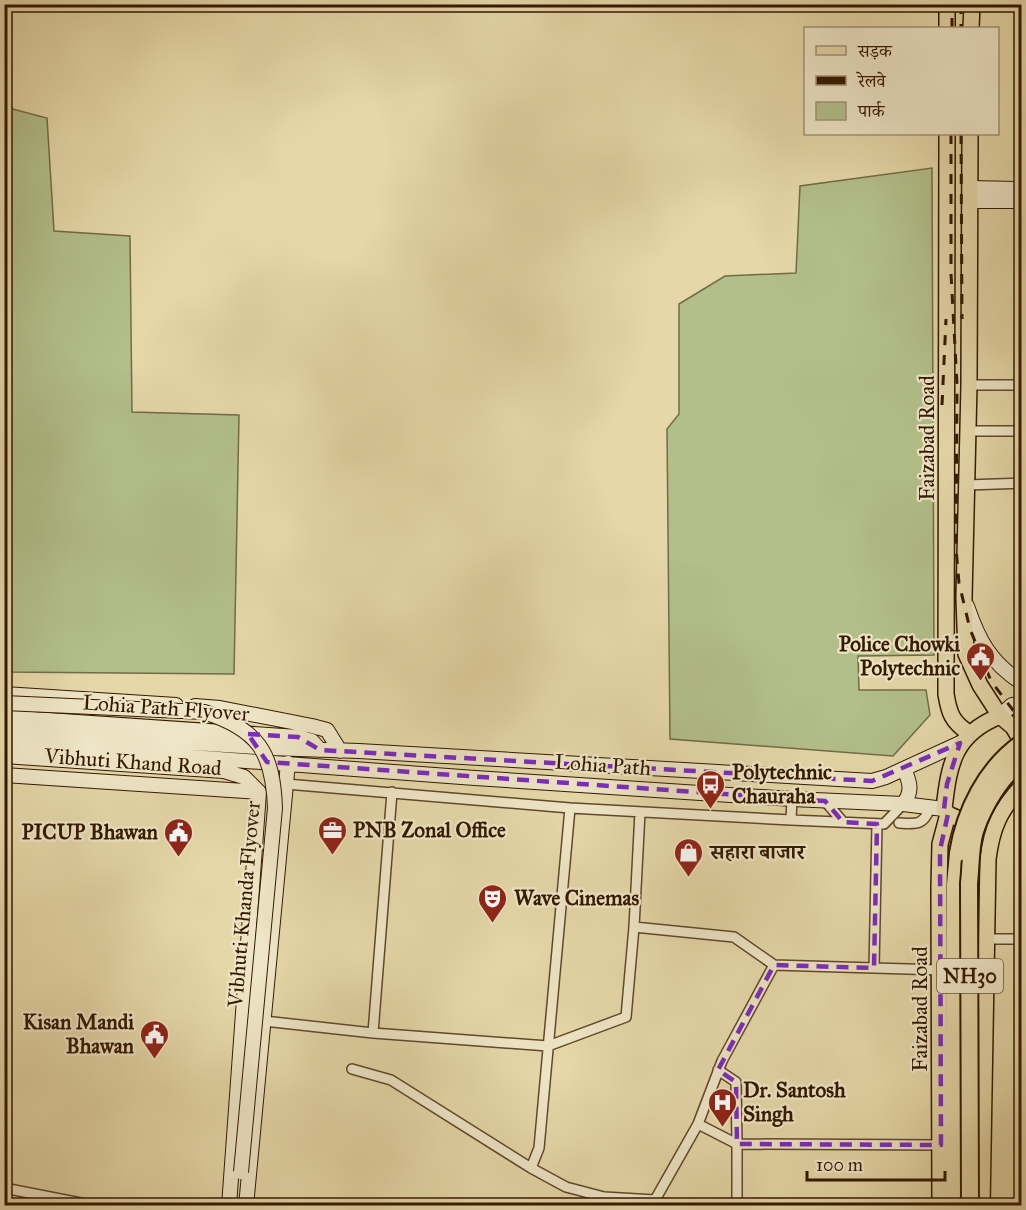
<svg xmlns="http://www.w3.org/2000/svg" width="1026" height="1210" font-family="'IM FELL Great Primer','Noto Serif Devanagari',serif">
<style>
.green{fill:#b2bf8a;stroke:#726c45;stroke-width:1.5}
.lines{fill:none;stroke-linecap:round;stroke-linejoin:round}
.street-casing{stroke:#60482a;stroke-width:12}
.secondary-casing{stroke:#331900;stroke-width:16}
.primary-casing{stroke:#331900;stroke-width:18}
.highway-casing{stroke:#331900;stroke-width:20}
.street{stroke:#eee5c6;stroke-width:9}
.secondary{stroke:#eee5c6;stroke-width:14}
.primary{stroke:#e5d7a8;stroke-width:15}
.highway{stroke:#e5d7a8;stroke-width:16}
.rail{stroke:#331900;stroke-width:3;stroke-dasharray:10 10;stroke-linecap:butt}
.secondary-bridge-casing{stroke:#331900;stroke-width:16;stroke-linecap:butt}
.highway-bridge-casing{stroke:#331900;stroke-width:20;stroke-linecap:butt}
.secondary-bridge{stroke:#eee5c6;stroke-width:14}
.highway-bridge{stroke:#e5d7a8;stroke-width:16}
.marked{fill:none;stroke:#7b2cbf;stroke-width:4.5;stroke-dasharray:12 8;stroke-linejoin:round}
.labels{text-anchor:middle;stroke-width:4.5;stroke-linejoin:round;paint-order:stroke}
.shield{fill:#eee5c6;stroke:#6b563b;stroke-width:1.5}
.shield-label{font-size:20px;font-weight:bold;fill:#331900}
.street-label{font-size:21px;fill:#331900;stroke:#eee5c6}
.poi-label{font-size:21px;font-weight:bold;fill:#331900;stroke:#eee5c6;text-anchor:start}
</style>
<rect width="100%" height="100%" fill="#e5d7a8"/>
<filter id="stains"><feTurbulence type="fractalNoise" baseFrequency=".00333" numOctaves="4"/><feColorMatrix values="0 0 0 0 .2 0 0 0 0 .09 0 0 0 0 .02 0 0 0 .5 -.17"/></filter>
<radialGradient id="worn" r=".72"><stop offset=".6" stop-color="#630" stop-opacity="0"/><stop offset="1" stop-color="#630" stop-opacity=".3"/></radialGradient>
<!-- green -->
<path class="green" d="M5,107L47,118L54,231L130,236L132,412L239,415L234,674L5,672Z
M932,168L934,655L858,656L859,690H926L930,715L893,756L670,739L667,429L679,414V304L725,276L796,273L800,186Z"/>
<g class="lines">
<defs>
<path id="street" d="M969,385H1022
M967,431H1022
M967,485L1022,483
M286,784L570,808L791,820L792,799
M825,801L843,822
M791,820L884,824L903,804
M899,823C916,824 923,826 930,808
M634,927L734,937L774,965L941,970
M986,939H1022
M874,968L877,824
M264,1021L373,1033L548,1046L626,1017L634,927L640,812
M373,1033L392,792
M352,1069L391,1080L531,1168L566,1187L604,1197L655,1200L698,1124L737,1144L736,1082L718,1070
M698,1124L722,1061L774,965
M531,1168L539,1148L570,808
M4,1188L96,1206
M4,1205L9,1206
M737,1206V1144L941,1145"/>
<path id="secondary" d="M970,188L1022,189
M969,201H1022
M967,606C979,641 990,662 1022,683
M4,694L176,705
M195,706L220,708L312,726L327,730L340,751
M1000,716L1012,705L1022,703
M4,717L298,737L312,741L320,750
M4,731L270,748L359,751L872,781L886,777L960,743
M4,743L475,778L792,799L903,804L944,809
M4,756L224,771L244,777L259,792
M4,775L259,792
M903,804C913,792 910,782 904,769
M229,1206L259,792
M246,1206L288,763"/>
<path id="primary" d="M947,4V28
M971,28L972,4
M947,134L946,694C949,713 952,722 969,733
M970,134L969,385L964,598L966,654L980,685L1000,716L1013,727L1022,742
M977,827L948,814L944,809C949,764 954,734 1000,716
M940,1206L939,887L940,844L948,814
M982,1206L988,859C992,827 1000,810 1022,786"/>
<path id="highway" d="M954,1206L955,885L958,853"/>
</defs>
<!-- street casing -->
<use href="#street" class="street-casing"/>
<!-- secondary casing -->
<use href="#secondary" class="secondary-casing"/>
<!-- primary casing -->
<use href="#primary" class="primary-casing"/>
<!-- highway casing -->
<use href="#highway" class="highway-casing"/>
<!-- street -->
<use href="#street" class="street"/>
<!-- secondary -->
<use href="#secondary" class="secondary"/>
<!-- primary -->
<use href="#primary" class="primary"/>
<!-- highway -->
<use href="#highway" class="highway"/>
<!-- rail -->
<path class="rail" d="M961,4V28
M952,28V4
M951,134V274L957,384L956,548L959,583L970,629L991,681L1022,722
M961,134L962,319
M942,405L946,319"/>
<defs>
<path id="secondary-bridge" d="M4,703L204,712C258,729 273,752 275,808L241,1172"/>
<path id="highway-bridge" d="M958,853C965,811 986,768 1022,743
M970,1206L969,883C971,867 970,847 975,831C983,807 1000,777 1022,761"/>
</defs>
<!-- secondary-bridge casing -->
<use href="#secondary-bridge" class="secondary-bridge-casing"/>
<!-- highway-bridge casing -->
<use href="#highway-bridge" class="highway-bridge-casing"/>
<!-- secondary-bridge -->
<use href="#secondary-bridge" class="secondary-bridge"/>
<!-- highway-bridge -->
<use href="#highway-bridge" class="highway-bridge"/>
</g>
<!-- marked area -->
<path class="marked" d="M248,734L298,737L320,750L872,781L960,743L947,784L944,809L948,814L940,850L941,1145L737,1144L736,1082L718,1070L774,965L874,968L877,824L843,822L825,801L267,762Z"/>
<!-- icons -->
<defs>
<symbol id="civic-pin" viewBox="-11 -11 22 30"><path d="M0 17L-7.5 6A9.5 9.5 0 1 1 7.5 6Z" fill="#8f2418" stroke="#eee5c6"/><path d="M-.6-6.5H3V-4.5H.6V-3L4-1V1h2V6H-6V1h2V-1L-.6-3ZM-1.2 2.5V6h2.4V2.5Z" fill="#fff"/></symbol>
<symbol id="bus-pin" viewBox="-11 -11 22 30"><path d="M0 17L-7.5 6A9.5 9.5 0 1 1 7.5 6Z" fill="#8f2418" stroke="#eee5c6"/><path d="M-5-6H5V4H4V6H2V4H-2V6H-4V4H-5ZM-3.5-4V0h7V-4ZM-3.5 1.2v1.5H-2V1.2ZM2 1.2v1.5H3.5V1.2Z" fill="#fff"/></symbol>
<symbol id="office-pin" viewBox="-11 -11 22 30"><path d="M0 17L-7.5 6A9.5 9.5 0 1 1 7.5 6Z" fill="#8f2418" stroke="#eee5c6"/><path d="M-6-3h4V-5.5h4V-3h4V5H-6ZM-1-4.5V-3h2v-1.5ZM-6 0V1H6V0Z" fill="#fff"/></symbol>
<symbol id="shop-pin" viewBox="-11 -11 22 30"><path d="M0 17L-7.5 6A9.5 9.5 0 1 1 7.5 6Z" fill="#8f2418" stroke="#eee5c6"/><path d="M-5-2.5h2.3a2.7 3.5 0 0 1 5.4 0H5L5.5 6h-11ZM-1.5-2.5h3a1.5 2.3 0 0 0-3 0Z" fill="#fff"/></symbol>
<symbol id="theatre-pin" viewBox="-11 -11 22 30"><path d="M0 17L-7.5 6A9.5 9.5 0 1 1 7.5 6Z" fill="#8f2418" stroke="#eee5c6"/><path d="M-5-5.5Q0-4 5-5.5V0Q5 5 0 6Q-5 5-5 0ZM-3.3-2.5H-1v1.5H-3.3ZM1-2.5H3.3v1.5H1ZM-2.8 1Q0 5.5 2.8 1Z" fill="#fff"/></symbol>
<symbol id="hospital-pin" viewBox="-11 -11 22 30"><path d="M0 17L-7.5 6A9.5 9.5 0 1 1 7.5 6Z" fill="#8f2418" stroke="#eee5c6"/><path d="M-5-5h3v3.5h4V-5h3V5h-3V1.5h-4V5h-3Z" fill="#fff"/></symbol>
</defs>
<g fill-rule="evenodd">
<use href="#civic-pin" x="964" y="640" width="33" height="45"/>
<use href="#bus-pin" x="694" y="768" width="33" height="45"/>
<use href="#office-pin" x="316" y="814" width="33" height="45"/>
<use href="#civic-pin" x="162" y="816" width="33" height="45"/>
<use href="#shop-pin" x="672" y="836" width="33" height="45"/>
<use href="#theatre-pin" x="476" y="882" width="33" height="45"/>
<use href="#civic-pin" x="138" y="1018" width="33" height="45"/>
<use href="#hospital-pin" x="706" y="1086" width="33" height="45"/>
</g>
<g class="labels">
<!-- shield labels -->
<rect class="shield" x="937" y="959" width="66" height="34" rx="4.5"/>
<g class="shield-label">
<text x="970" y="983">NH30</text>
</g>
<!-- street labels -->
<g class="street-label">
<text transform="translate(927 438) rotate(-90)" y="7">Faizabad Road</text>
<text transform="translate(166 708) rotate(4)" y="7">Lohia Path Flyover</text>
<text transform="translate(133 762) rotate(4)" y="7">Vibhuti Khand Road</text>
<text transform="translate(603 765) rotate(4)" y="7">Lohia Path</text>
<text transform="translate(244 904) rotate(-85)" y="7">Vibhuti Khanda Flyover</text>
<text transform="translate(920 1009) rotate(-90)" y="7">Faizabad Road</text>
</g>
<!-- poi labels -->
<g class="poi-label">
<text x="960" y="651" text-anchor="end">Police Chowki<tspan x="960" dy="24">Polytechnic</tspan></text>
<text x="732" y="779">Polytechnic<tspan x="732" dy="24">Chauraha</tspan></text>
<text x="353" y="837">PNB Zonal Office</text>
<text x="158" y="839" text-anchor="end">PICUP Bhawan</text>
<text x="710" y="859">सहारा बाजार</text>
<text x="514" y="905">Wave Cinemas</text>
<text x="134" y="1029" text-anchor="end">Kisan Mandi<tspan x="134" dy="24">Bhawan</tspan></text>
<text x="743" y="1097">Dr. Santosh<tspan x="743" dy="24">Singh</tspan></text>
</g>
</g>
<!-- margin -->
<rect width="1026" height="1210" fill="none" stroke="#e5d7a8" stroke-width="24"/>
<rect x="6" y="6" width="1014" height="1198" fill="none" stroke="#331900" stroke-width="3"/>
<rect x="12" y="12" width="1002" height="1186" fill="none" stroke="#331900" stroke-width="1.5"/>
<!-- legend -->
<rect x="804" y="27" width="195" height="108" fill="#eee5c6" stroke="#a39377" stroke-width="1.5"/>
<rect x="816" y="46" width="30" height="9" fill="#e5d7a8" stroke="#a39377" stroke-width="1.5"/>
<text x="858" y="57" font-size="18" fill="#331900">सड़क</text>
<rect x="816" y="76" width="30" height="9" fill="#331900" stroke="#a39377" stroke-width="1.5"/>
<text x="858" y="87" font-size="18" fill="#331900">रेलवे</text>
<rect x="816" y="102" width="30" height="18" fill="#b2bf8a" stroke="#a39377" stroke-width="1.5"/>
<text x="858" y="117" font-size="18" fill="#331900">पार्क</text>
<!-- scale -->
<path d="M807 1171v9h138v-9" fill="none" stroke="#331900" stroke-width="3"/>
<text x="816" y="1171" font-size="18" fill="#331900" stroke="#eee5c6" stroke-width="4.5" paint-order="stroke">100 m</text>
<rect width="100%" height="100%" filter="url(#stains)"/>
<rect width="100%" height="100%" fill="url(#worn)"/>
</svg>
